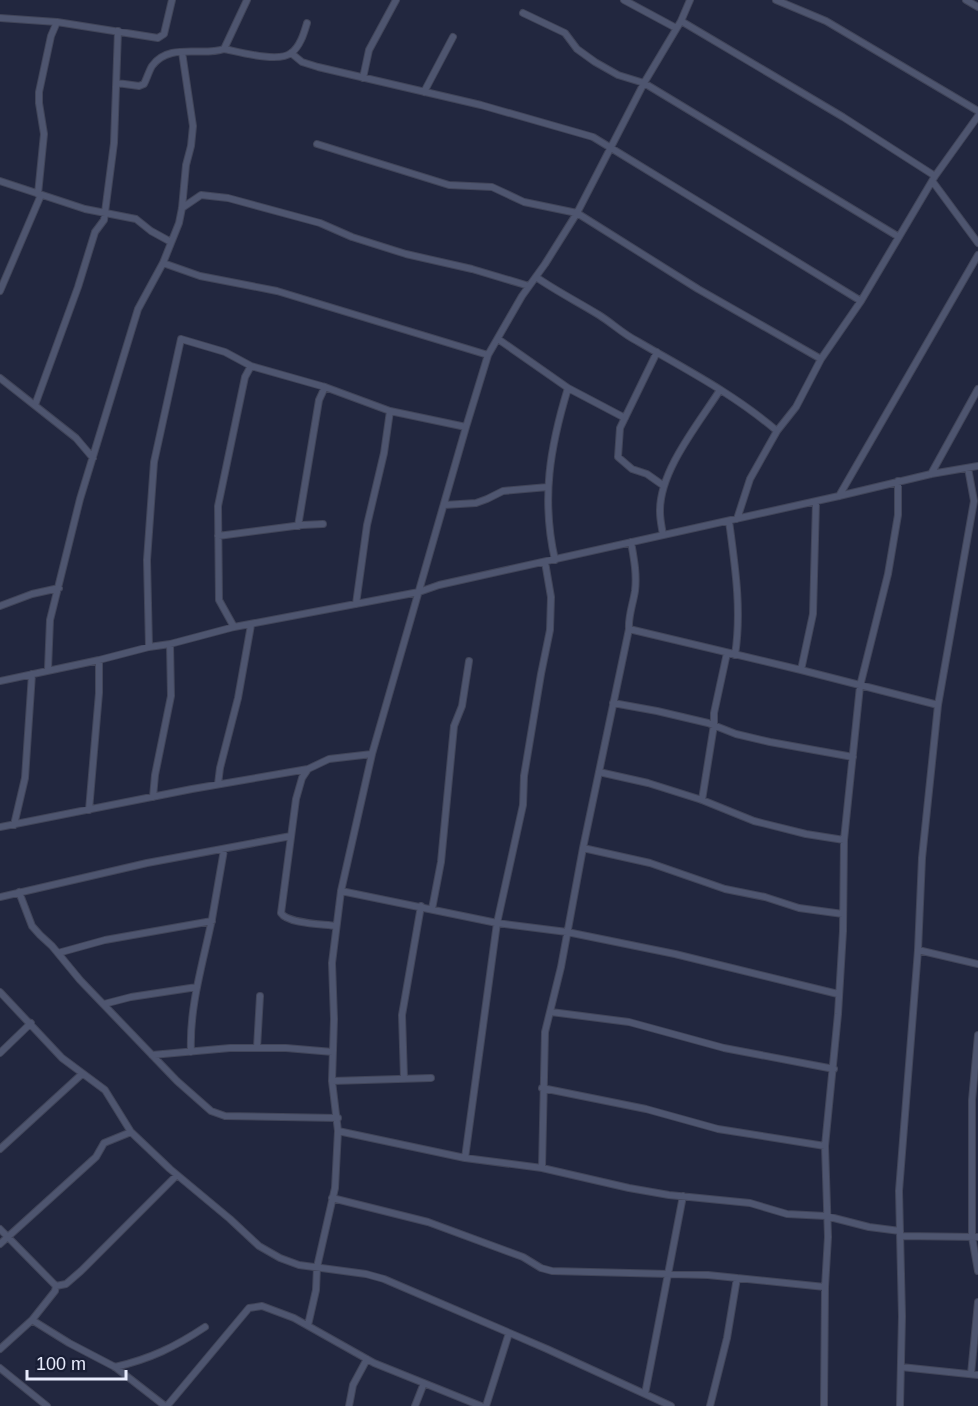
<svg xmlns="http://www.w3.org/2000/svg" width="978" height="1406" font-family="Arial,sans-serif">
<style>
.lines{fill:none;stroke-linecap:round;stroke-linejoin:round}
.minor-casing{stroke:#414559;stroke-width:8}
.minor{stroke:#4e556f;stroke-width:6}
</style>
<rect width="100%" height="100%" fill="#22273f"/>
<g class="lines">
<defs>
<path id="minor" d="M624,0L676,28
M776,0L826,21L978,111
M966,0L978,7
M523,13L565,33L577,49L595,62L618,75L644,83L899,237
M0,18L57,22
M681,21L843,117L935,176
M224,49C239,52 279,63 291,53C300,47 304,33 307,23
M182,52L193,126L191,146L186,165L182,208L179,223L163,263L200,276L277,291L488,355
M291,53L302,62L318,67L481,105L593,137L861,301
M363,78L369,50L396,0
M117,83L139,86L144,84C147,78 149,71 152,66C169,42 202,57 224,49L247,0
M424,92L453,37
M317,144L449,185L492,187L524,202L577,213L698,289L821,359
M0,181L85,209L136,219L151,231L171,242
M933,182L978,243
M38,194L44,134L39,103V92L51,36L57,22L158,38L164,34L172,0
M182,208L201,195L228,198L320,223L352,237L406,254L472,269L529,286
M536,277C556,291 578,302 599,315C612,323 623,334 637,341C685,369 734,394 777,431
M0,291L41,195
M498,339L568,388L625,418
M657,352L620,428L618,457L632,469L647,474L664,486
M0,378L76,438L93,458
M35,405L78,287L95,232L104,220L114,143L118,31
M931,474L978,389
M839,496L978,255
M444,505L476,503L487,499L503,491L548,487
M737,519L750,479L777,431L796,407L821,359L861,301L935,176L978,116
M729,521C735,566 742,610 735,655
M298,526L319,400L325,387
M663,535C662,528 660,520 660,512C659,471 699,423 720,390
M218,536L302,525L323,524
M555,560C541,499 550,447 568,388
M356,604L367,525L384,453L390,411
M0,606L32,594L59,588
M234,627L219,600L218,506L245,377L251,366
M629,629C628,616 633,604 635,591C637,574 634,559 631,542
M149,647L147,560L154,462L181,339L225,352L251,366L325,387L390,411L466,427
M48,669L50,620L80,499L138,309L163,263
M801,670L813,614L816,502
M0,681L99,660L149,647L170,644L234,627L419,592L439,585L839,496L931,474L978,466
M613,703L657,711L708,723L736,734L770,742L853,757
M599,772L648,783L702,800L754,821L806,834L844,840
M218,784L220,768L238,698L251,625
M153,797L155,775L171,696L170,644
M702,800L714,725V713L727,653
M89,810L99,693V660
M14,825L25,778L32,674
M0,827L192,789L308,769
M583,848L650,863L725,889L765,897L799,908L843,914
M341,891L497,923L567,932L675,954L838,994
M19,892L32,926L40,935L52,946L80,980L177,1081L211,1111L225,1116L338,1118
M0,897L147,863L291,836
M432,909L441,862L454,726L462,706L469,661
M336,926C323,924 288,924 281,913L296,799L302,778L308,769L329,759L372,754
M918,950L978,964
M58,953L105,940L212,921
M0,992L62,1058L105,1090L131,1132L170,1169L230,1219L259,1246L280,1258L299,1265L366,1274L384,1279L547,1349L671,1406
M104,1004L131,997L197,987
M551,1012L629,1022L724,1048L834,1069
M978,1035L972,1100V1237L978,1271
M257,1048L260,996
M191,1052C189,1007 203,963 212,919C216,896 220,873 224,850
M0,1053L31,1023
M152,1055L230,1048H286L333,1052
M404,1078L402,1015L421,906
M332,1081L431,1078
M542,1088L646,1109L718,1129L825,1146
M338,1131L465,1158L542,1168L629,1188L669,1195L750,1203L787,1214L826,1216L869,1227L900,1231
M0,1149L82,1074
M465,1158L497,923L523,805L524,776L541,674L550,630L551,597L545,562
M542,1168L545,1032L561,967L583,848L629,629L801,670L938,705
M332,1198L428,1222L523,1257L541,1268L552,1271L708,1275L825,1287
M0,1229L56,1286L55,1291L32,1320L0,1349
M901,1236L978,1237
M0,1244L96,1157L104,1143L131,1132
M56,1286L66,1284L81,1271L177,1175
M32,1320L69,1343L115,1367L165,1406
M308,1325L316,1290L317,1267L335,1188L338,1131L332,1081L334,1019L332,963L341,891L372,754L466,427L488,355L522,296L545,264L577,213L644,83L681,21L690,0
M115,1367C150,1359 175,1347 205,1327
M901,1367L978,1375
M0,1368L47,1406
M971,1374L978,1302
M645,1394L683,1196
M167,1406L249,1308L262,1306L294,1318L374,1363L481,1406
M349,1406L353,1385L367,1359
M415,1406L424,1383
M486,1406L509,1333
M710,1406L727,1338L737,1278
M824,1406L825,1287L828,1237L825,1146L838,1014L843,931L844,840L860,686L888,574L898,515V481
M900,1406L902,1316L899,1191L918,950L922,858L938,705L974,501L968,468"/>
</defs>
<!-- minor casing -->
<use href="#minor" class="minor-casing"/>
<!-- minor -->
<use href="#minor" class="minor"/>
</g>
<!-- scale -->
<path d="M27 1370v9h99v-9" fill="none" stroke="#e8ecfd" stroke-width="3"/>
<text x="36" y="1370" font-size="18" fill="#e8ecfd" stroke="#191e35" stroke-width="4.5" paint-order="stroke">100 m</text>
</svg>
